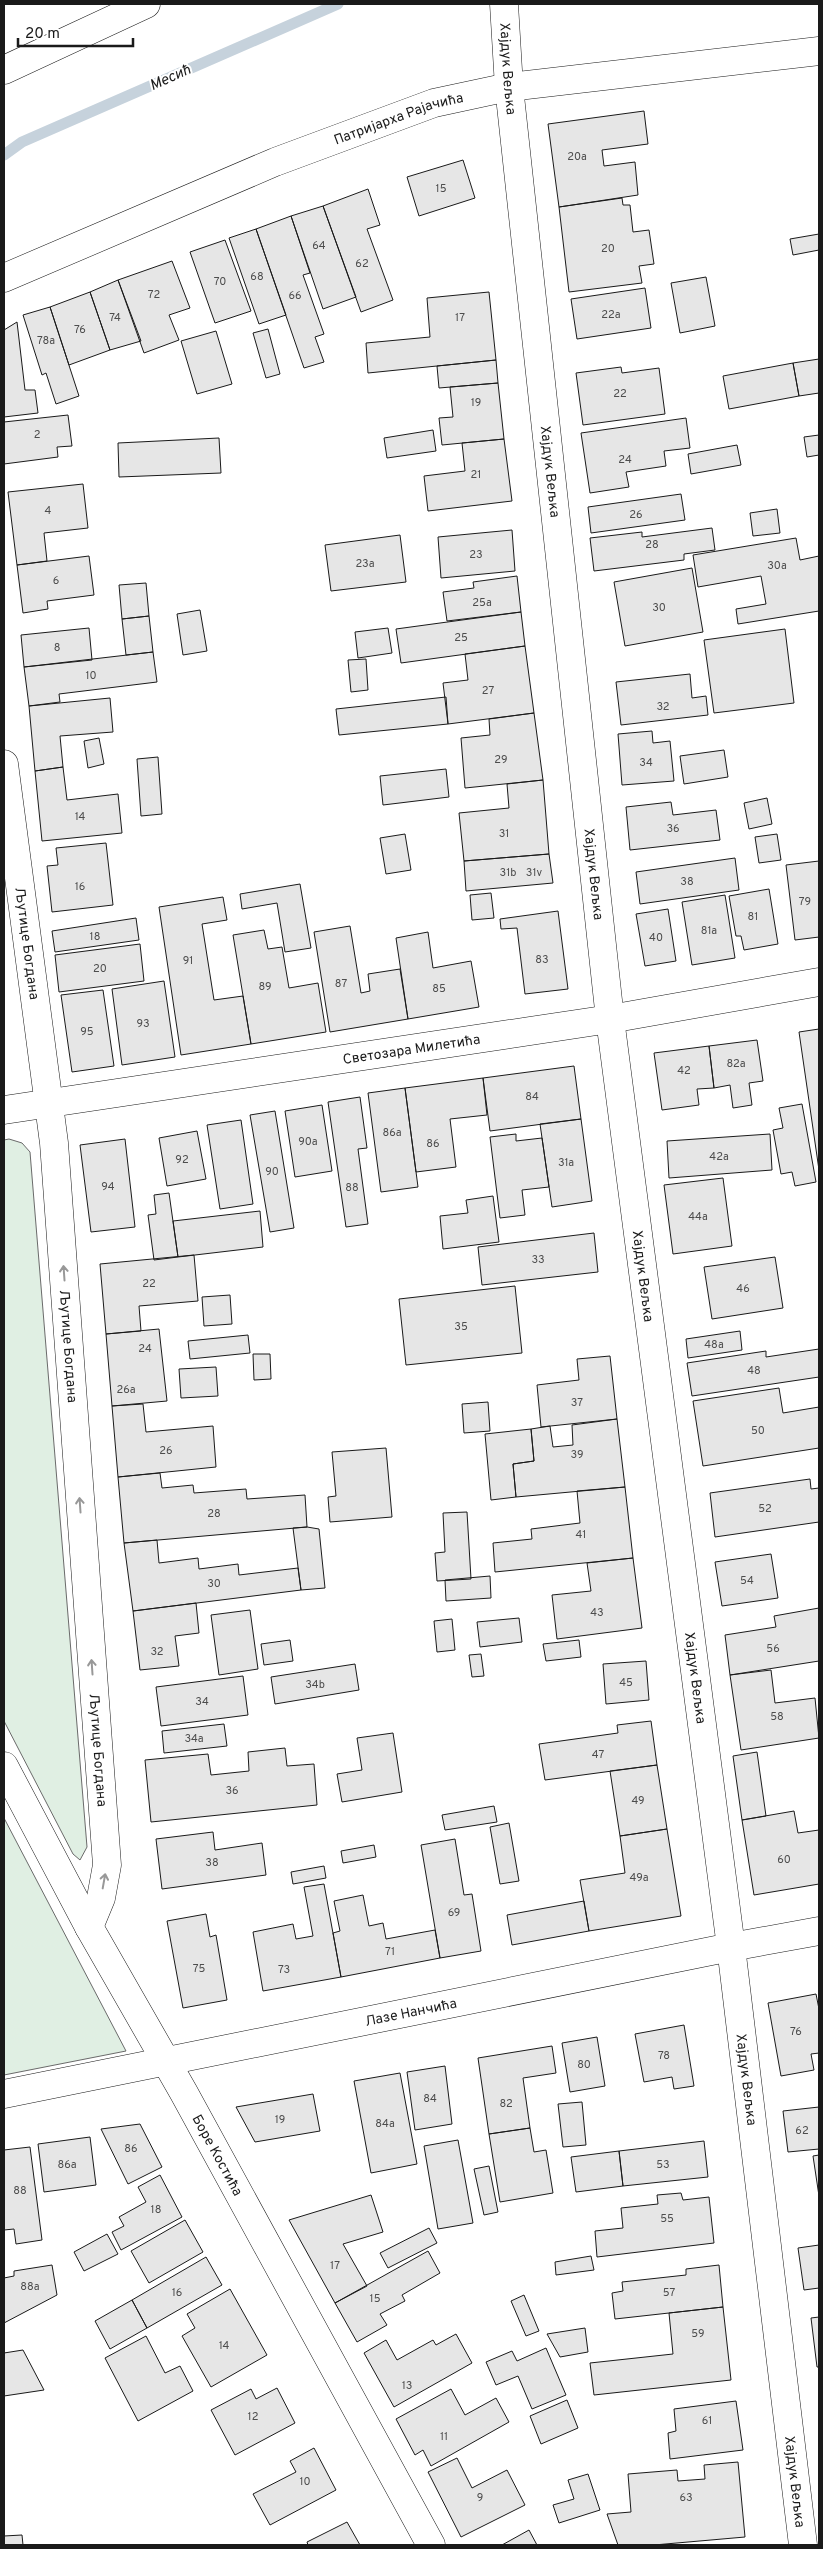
<svg xmlns="http://www.w3.org/2000/svg" width="823" height="2549" font-family="Overpass,sans-serif">
<style>
.green{fill:#e0efe3;stroke:#6a6a6a}
.lines{fill:none;stroke-linecap:round;stroke-linejoin:round}
.stream{stroke:#c6d2dc;stroke-width:11}
.building{fill:#e6e6e6;stroke:#1a1a1a}
.minor-casing{stroke:#1a1a1a;stroke-width:29}
.primary-casing{stroke:#1a1a1a;stroke-width:29}
.minor{stroke:#fff;stroke-width:28}
.primary{stroke:#fff;stroke-width:28}
.oneway{stroke:#989898}
.labels{text-anchor:middle;stroke-width:4;stroke-linejoin:round;paint-order:stroke}
.number-label{font-size:11px;fill:#4d4d4d}
.street-label{font-size:14px;fill:#1a1a1a;stroke:#fff}
.water-label{font-size:15px;font-style:italic;fill:#1a1a1a;stroke:#fff}
</style>
<rect width="100%" height="100%" fill="#fff"/>
<!-- green -->
<path class="green" d="M9,1139L22,1143L30,1152L87,1847L80,1860L73,1854L4,1721V1140Z
M4,1818L126,2051L4,2075Z"/>
<g class="lines">
<!-- stream -->
<path class="stream" d="M4,155L22,142L338,4"/>
</g>
<!-- building -->
<path class="building" d="M644,111L648,144L602,150L604,166L635,162L638,195L559,207L548,124Z
M463,160L475,198L419,216L407,177Z
M368,189L380,225L367,229L393,300L361,312L323,206Z
M622,198L623,205H630L633,232L649,230L654,264L639,266L642,283L569,292L559,207Z
M323,206L356,297L323,309L291,216Z
M291,216L310,273L303,275L324,334L315,337L324,362L304,368L256,229Z
M256,229L286,315L259,324L229,238Z
M819,234V250L793,255L790,239Z
M225,240L251,311L215,323L190,252Z
M172,261L190,308L169,315L179,340L144,353L118,280Z
M706,277L715,326L680,333L671,283Z
M118,280L141,341L110,350L90,292Z
M645,288L651,328L577,339L571,299Z
M90,292L110,350L69,365L50,307Z
M489,292L496,360L368,373L366,343L430,337L427,298Z
M50,307L79,396L56,404L46,373L42,375L23,315Z
M17,322L25,390H35L38,413L4,417V330Z
M268,329L280,374L266,378L253,333Z
M216,331L232,384L197,394L181,341Z
M819,359V393L799,396L793,363Z
M496,360L498,383L439,388L437,366Z
M793,363L799,396L729,409L723,376Z
M621,367L622,373L659,368L665,414L583,425L576,373Z
M498,383L504,439L442,445L439,418L453,417L450,387Z
M68,415L72,446L57,447L58,457L4,464V422Z
M686,418L690,448L664,451L666,466L626,472L629,487L590,493L581,433Z
M433,430L436,451L387,458L384,438Z
M819,435V455L807,457L804,437Z
M219,438L221,473L119,477L118,443Z
M504,439L512,501L428,511L424,476L465,471L462,443Z
M737,445L741,465L691,474L688,454Z
M83,484L88,528L44,533L47,561L17,565L8,492Z
M681,494L685,520L591,533L588,507Z
M777,509L780,533L753,536L750,513Z
M712,528L715,550L684,554V560L594,571L590,538L642,532V537Z
M512,530L515,571L441,578L438,537Z
M400,535L406,582L331,591L325,545Z
M796,538L800,560L819,556V611L738,624L736,609L766,604L761,576L698,587L693,555Z
M89,556L94,595L47,601L48,609L23,613L17,565Z
M692,568L703,632L625,646L614,582Z
M517,576L521,612L447,621L443,592L474,588L473,582Z
M146,583L149,616L122,619L119,585Z
M200,610L207,651L183,655L177,614Z
M521,612L525,646L401,663L396,629Z
M149,616L153,652L126,655L122,619Z
M89,628L92,660L24,667L21,635Z
M388,628L392,653L358,658L355,632Z
M785,629L794,703L714,713L704,640Z
M525,646L534,713L448,724L443,683L468,680L465,654Z
M153,652L157,682L59,694L60,702L29,706L24,667Z
M366,659L368,690L351,692L348,660Z
M690,674L692,698L706,696L708,715L621,725L616,682Z
M446,697L448,724L339,735L336,709Z
M110,698L113,732L60,736L63,767L35,771L29,706Z
M534,713L543,780L465,788L461,738L490,735L489,719Z
M652,731L653,743L670,741L674,781L622,785L618,734Z
M99,738L104,764L88,768L84,741Z
M724,750L728,777L684,784L680,756Z
M158,757L162,814L141,816L137,759Z
M63,767L67,800L118,794L122,833L42,841L35,771Z
M446,769L449,797L383,805L380,776Z
M543,780L549,854L464,861L459,813L509,808L507,784Z
M767,798L772,824L749,829L744,803Z
M671,802L673,815L716,810L720,840L630,850L626,807Z
M405,834L411,870L386,874L380,838Z
M777,834L781,860L759,863L755,837Z
M106,843L113,905L52,912L47,866L58,865L56,848Z
M549,854L553,883L466,891L464,861Z
M735,858L739,890L640,904L636,872Z
M819,861V937L795,940L786,865Z
M300,884L311,948L285,952L277,903L242,909L240,894Z
M769,889L778,944L744,950L741,936H736L729,896Z
M491,893L494,918L472,920L470,895Z
M725,895L735,958L692,965L682,902Z
M223,897L227,920L202,924L214,1000L243,996L251,1044L181,1055L159,907Z
M668,909L676,961L645,966L636,914Z
M558,911L568,989L525,994L517,928L501,929L500,919Z
M136,918L139,940L55,952L52,931Z
M350,926L361,993L370,991L368,974L400,969L408,1019L330,1032L314,932Z
M264,930L268,949L282,947L289,988L318,983L326,1032L251,1044L233,935Z
M428,932L433,968L471,961L479,1007L408,1019L396,938Z
M140,944L144,981L59,992L55,955Z
M164,981L175,1057L122,1065L112,989Z
M103,990L114,1066L72,1072L61,995Z
M819,1029V1170L799,1032Z
M757,1040L763,1081L749,1083L752,1105L733,1108L730,1085L714,1088L709,1046Z
M709,1046L714,1088L697,1089L699,1105L662,1110L654,1053Z
M574,1066L581,1119L490,1131L483,1078Z
M483,1078L487,1115L450,1119L456,1167L416,1172L405,1088Z
M405,1088L418,1187L381,1192L368,1093Z
M360,1097L367,1148L358,1149L368,1224L346,1227L328,1102Z
M802,1104L816,1182L795,1186L792,1172L781,1174L773,1130L783,1128L779,1108Z
M322,1105L332,1171L295,1177L285,1111Z
M275,1111L294,1228L270,1232L250,1115Z
M581,1119L592,1201L552,1207L540,1124Z
M241,1120L253,1204L220,1209L207,1125Z
M197,1131L206,1179L167,1186L159,1138Z
M516,1134V1141L542,1138L549,1187L522,1190L525,1215L500,1218L490,1137Z
M770,1134L772,1170L669,1178L667,1141Z
M125,1139L135,1227L91,1232L80,1145Z
M723,1178L732,1246L673,1254L664,1185Z
M169,1193L178,1257L154,1260L148,1215L156,1214L154,1195Z
M493,1196L499,1242L443,1249L440,1216L468,1213L466,1200Z
M260,1211L263,1247L178,1257L173,1221Z
M594,1233L598,1272L482,1285L478,1247Z
M194,1255L198,1301L139,1306L141,1331L106,1334L100,1264Z
M775,1257L783,1308L712,1319L704,1267Z
M515,1286L522,1353L406,1365L399,1299Z
M230,1295L232,1324L204,1326L202,1297Z
M159,1329L167,1401L112,1406L106,1334Z
M740,1331L742,1350L688,1358L686,1339Z
M248,1335L250,1353L190,1359L188,1341Z
M819,1349V1377L692,1396L687,1363L766,1351V1357Z
M253,1354H270L271,1379L254,1380Z
M610,1356L617,1419L541,1427L537,1385L579,1380L577,1359Z
M216,1367L218,1396L181,1398L179,1369Z
M779,1388L783,1413L819,1407V1448L703,1466L693,1401Z
M488,1402L490,1431L464,1433L462,1404Z
M143,1404L146,1432L213,1426L216,1467L118,1477L112,1406Z
M617,1419L625,1487L516,1497L513,1464L534,1461L531,1429L550,1426L553,1447L573,1445L572,1425Z
M531,1429L534,1461L513,1464L516,1497L491,1500L485,1434Z
M386,1448L392,1517L330,1522L328,1497L336,1496L332,1452Z
M160,1473L162,1488L193,1485L194,1493L246,1489L247,1499L305,1495L307,1527L124,1543L118,1477Z
M810,1479L811,1489L819,1488V1522L715,1537L710,1493Z
M625,1487L633,1558L495,1572L493,1543L532,1539L531,1529L580,1523L577,1491Z
M467,1512L471,1579L437,1581L435,1553L445,1552L443,1513Z
M307,1527L319,1529L325,1588L301,1590L293,1528Z
M157,1540L159,1563L198,1558L199,1569L238,1564L239,1575L298,1568L301,1590L133,1611L124,1543Z
M771,1554L778,1598L722,1606L715,1562Z
M633,1558L642,1628L557,1639L552,1595L591,1591L587,1563Z
M490,1576L491,1598L446,1601L445,1580Z
M196,1603L199,1633L175,1636L179,1666L140,1670L133,1611Z
M819,1608V1661L730,1675L725,1635L776,1627L774,1616Z
M250,1610L258,1669L219,1675L211,1615Z
M519,1618L522,1642L480,1647L477,1622Z
M452,1619L455,1650L437,1652L434,1621Z
M290,1640L293,1661L264,1665L261,1644Z
M579,1640L581,1657L546,1661L543,1644Z
M481,1654L484,1676L472,1677L469,1655Z
M646,1661L649,1700L606,1704L603,1664Z
M355,1664L359,1690L275,1704L271,1677Z
M771,1670L775,1703L815,1698L819,1738L741,1750L730,1675Z
M243,1676L248,1715L161,1726L156,1687Z
M651,1721L657,1765L545,1780L539,1744L618,1733L617,1725Z
M224,1724L227,1746L164,1753L162,1731Z
M393,1733L402,1792L342,1802L337,1774L362,1770L357,1738Z
M285,1748L287,1766L314,1764L317,1805L151,1822L145,1760L208,1754L211,1775L249,1771L248,1752Z
M757,1752L766,1816L742,1820L733,1756Z
M657,1765L667,1829L620,1836L610,1771Z
M494,1806L497,1822L445,1830L442,1815Z
M794,1811L798,1833L819,1830V1884L754,1895L742,1820Z
M509,1823L519,1881L500,1884L490,1827Z
M667,1829L681,1916L589,1931L580,1880L625,1873L620,1836Z
M213,1832L215,1850L262,1843L266,1875L162,1889L156,1839Z
M455,1839L464,1895L472,1894L481,1951L440,1958L421,1845Z
M374,1845L376,1857L343,1863L341,1851Z
M324,1866L326,1878L293,1884L291,1872Z
M324,1884L341,1977L263,1991L253,1932L293,1924L296,1939L313,1936L304,1887Z
M363,1895L369,1926L383,1923L386,1939L435,1930L440,1958L341,1977L333,1933L340,1931L334,1901Z
M584,1901L589,1931L512,1945L507,1915Z
M206,1914L210,1937L216,1935L227,2000L183,2008L167,1921Z
M816,1994L819,2009V2053L811,2054L814,2070L781,2076L768,2003Z
M684,2025L694,2086L674,2089L672,2077L644,2082L635,2034Z
M597,2037L605,2086L570,2092L562,2043Z
M552,2046L556,2073L523,2078L530,2128L489,2134L478,2058Z
M445,2066L452,2124L415,2130L407,2072Z
M400,2073L417,2164L371,2173L354,2081Z
M313,2094L320,2131L255,2142L236,2107Z
M582,2102L586,2145L563,2147L558,2104Z
M819,2107V2149L788,2152L783,2111Z
M140,2124L162,2167L128,2184L101,2129Z
M530,2128L534,2152L546,2150L553,2193L500,2202L489,2134Z
M90,2137L96,2185L44,2192L38,2144Z
M458,2140L473,2223L438,2229L424,2146Z
M704,2141L708,2177L623,2186L619,2151Z
M30,2147L42,2240L16,2244L14,2229L4,2230V2150Z
M619,2151L623,2186L576,2192L571,2157Z
M819,2155V2196L813,2156Z
M489,2166L498,2212L484,2215L474,2169Z
M160,2175L182,2217L121,2250L112,2232L124,2226L119,2217L146,2202L138,2187Z
M681,2193L683,2200L709,2197L714,2243L597,2257L595,2231L623,2228L621,2208L658,2204L657,2195Z
M371,2195L383,2232L343,2244L367,2286L335,2303L289,2220Z
M185,2220L203,2252L149,2283L131,2251Z
M429,2228L437,2243L388,2268L380,2253Z
M107,2234L118,2254L84,2271L74,2252Z
M819,2245V2288L804,2290L798,2248Z
M428,2251L440,2273L402,2295L405,2301L380,2314L387,2325L357,2342L335,2303Z
M591,2256L594,2270L556,2275L555,2262Z
M206,2257L222,2285L147,2328L132,2300Z
M52,2265L57,2295L4,2323V2278L14,2276V2271Z
M719,2265L723,2307L615,2319L612,2293L623,2291L622,2282L686,2275V2269Z
M230,2289L267,2355L211,2387L182,2336L195,2328L187,2314Z
M524,2295L539,2331L526,2336L511,2301Z
M132,2300L147,2328L110,2349L95,2321Z
M723,2307L731,2380L594,2395L590,2363L673,2354L669,2313Z
M819,2317V2367H817L811,2318Z
M585,2328L588,2352L560,2357L547,2334Z
M456,2334L472,2363L394,2407L364,2353L386,2340L397,2360L433,2340L436,2345Z
M146,2336L165,2373L180,2366L193,2391L138,2421L105,2358Z
M546,2348L566,2395L532,2409L518,2376L496,2385L486,2362L512,2351L517,2361Z
M23,2350L44,2390L4,2396V2353Z
M277,2388L295,2423L235,2455L211,2410L251,2389L256,2399Z
M451,2389L465,2415L496,2398L509,2422L431,2466L423,2450L415,2455L396,2419Z
M567,2400L578,2428L541,2444L530,2416Z
M736,2401L743,2450L670,2459L668,2433L676,2431L674,2409Z
M314,2448L336,2490L270,2525L253,2494L296,2472L290,2461Z
M457,2458L472,2488L507,2470L525,2505L461,2537L428,2472Z
M738,2462L745,2537L654,2545H618L607,2514L631,2512L628,2474L677,2470L678,2481L705,2479L704,2465Z
M588,2474L600,2510L559,2523L553,2505L574,2499L568,2480Z
M347,2522L360,2545H308L307,2542Z
M529,2530L537,2545H502Z
M22,2535L23,2545H4V2536Z"/>
<g class="lines">
<defs>
<g id="minor">
<path id="s1" d="M504,4L509,87L610,1019L731,1947L803,2545"/>
<path d="M4,70L146,4"/>
<path id="s2" d="M4,278L275,162L434,103L509,87L819,51"/>
<path id="s3" d="M4,764L54,1143L107,1865L101,1898L89,1927"/>
<path id="s4" d="M4,1110L610,1019L819,982"/>
<path id="s5" d="M4,2094L731,1947L819,1931"/>
</g>
<g id="primary">
<path id="s6" d="M4,1766L89,1927L184,2093L431,2545"/>
</g>
</defs>
<!-- minor casing -->
<use href="#minor" class="minor-casing"/>
<!-- primary casing -->
<use href="#primary" class="primary-casing"/>
<!-- minor -->
<use href="#minor" class="minor"/>
<!-- primary -->
<use href="#primary" class="primary"/>
</g>
<!-- one-way arrows -->
<defs><path id="oneway-shaft" d="M-6 0H5M1.5-3L5.5 0L1.5 3" fill="none" stroke-width="1.6" stroke-linecap="round" stroke-linejoin="round" transform="scale(1.25)"/></defs>
<g class="oneway">
<use href="#oneway-shaft" transform="translate(64 1273) rotate(-94)"/>
<use href="#oneway-shaft" transform="translate(80 1505) rotate(-94)"/>
<use href="#oneway-shaft" transform="translate(92 1667) rotate(-94)"/>
<use href="#oneway-shaft" transform="translate(104 1881) rotate(-80)"/>
</g>
<g class="labels">
<!-- number labels -->
<g class="number-label">
<text x="577" y="160">20a</text>
<text x="441" y="192">15</text>
<text x="319" y="249">64</text>
<text x="608" y="252">20</text>
<text x="362" y="267">62</text>
<text x="257" y="280">68</text>
<text x="220" y="285">70</text>
<text x="154" y="298">72</text>
<text x="295" y="299">66</text>
<text x="611" y="318">22a</text>
<text x="115" y="321">74</text>
<text x="460" y="321">17</text>
<text x="80" y="333">76</text>
<text x="46" y="344">78a</text>
<text x="620" y="397">22</text>
<text x="476" y="406">19</text>
<text x="37" y="438">2</text>
<text x="625" y="463">24</text>
<text x="476" y="478">21</text>
<text x="48" y="514">4</text>
<text x="636" y="518">26</text>
<text x="652" y="548">28</text>
<text x="476" y="558">23</text>
<text x="365" y="567">23a</text>
<text x="777" y="569">30a</text>
<text x="56" y="584">6</text>
<text x="482" y="606">25a</text>
<text x="659" y="611">30</text>
<text x="461" y="641">25</text>
<text x="57" y="651">8</text>
<text x="91" y="679">10</text>
<text x="488" y="694">27</text>
<text x="663" y="710">32</text>
<text x="501" y="763">29</text>
<text x="646" y="766">34</text>
<text x="80" y="820">14</text>
<text x="673" y="832">36</text>
<text x="504" y="837">31</text>
<text x="508" y="876">31b</text>
<text x="534" y="876">31v</text>
<text x="687" y="885">38</text>
<text x="80" y="890">16</text>
<text x="805" y="905">79</text>
<text x="753" y="920">81</text>
<text x="709" y="934">81a</text>
<text x="95" y="940">18</text>
<text x="656" y="941">40</text>
<text x="542" y="963">83</text>
<text x="188" y="964">91</text>
<text x="100" y="972">20</text>
<text x="341" y="987">87</text>
<text x="265" y="990">89</text>
<text x="439" y="992">85</text>
<text x="143" y="1027">93</text>
<text x="87" y="1035">95</text>
<text x="736" y="1067">82a</text>
<text x="684" y="1074">42</text>
<text x="532" y="1100">84</text>
<text x="392" y="1136">86a</text>
<text x="308" y="1145">90a</text>
<text x="433" y="1147">86</text>
<text x="719" y="1160">42a</text>
<text x="182" y="1163">92</text>
<text x="566" y="1166">31a</text>
<text x="272" y="1175">90</text>
<text x="108" y="1190">94</text>
<text x="352" y="1191">88</text>
<text x="698" y="1220">44a</text>
<text x="538" y="1263">33</text>
<text x="149" y="1287">22</text>
<text x="743" y="1292">46</text>
<text x="461" y="1330">35</text>
<text x="714" y="1348">48a</text>
<text x="145" y="1352">24</text>
<text x="754" y="1374">48</text>
<text x="126" y="1393">26a</text>
<text x="577" y="1406">37</text>
<text x="758" y="1434">50</text>
<text x="166" y="1454">26</text>
<text x="577" y="1458">39</text>
<text x="765" y="1512">52</text>
<text x="214" y="1517">28</text>
<text x="581" y="1538">41</text>
<text x="747" y="1584">54</text>
<text x="214" y="1587">30</text>
<text x="597" y="1616">43</text>
<text x="773" y="1652">56</text>
<text x="157" y="1655">32</text>
<text x="626" y="1686">45</text>
<text x="315" y="1688">34b</text>
<text x="202" y="1705">34</text>
<text x="777" y="1720">58</text>
<text x="194" y="1742">34a</text>
<text x="598" y="1758">47</text>
<text x="232" y="1794">36</text>
<text x="638" y="1804">49</text>
<text x="784" y="1863">60</text>
<text x="212" y="1866">38</text>
<text x="639" y="1881">49a</text>
<text x="454" y="1916">69</text>
<text x="390" y="1955">71</text>
<text x="199" y="1972">75</text>
<text x="284" y="1973">73</text>
<text x="796" y="2035">76</text>
<text x="664" y="2059">78</text>
<text x="584" y="2068">80</text>
<text x="430" y="2102">84</text>
<text x="506" y="2107">82</text>
<text x="280" y="2123">19</text>
<text x="385" y="2127">84a</text>
<text x="802" y="2134">62</text>
<text x="131" y="2152">86</text>
<text x="67" y="2168">86a</text>
<text x="663" y="2168">53</text>
<text x="20" y="2194">88</text>
<text x="156" y="2213">18</text>
<text x="667" y="2222">55</text>
<text x="335" y="2269">17</text>
<text x="30" y="2290">88a</text>
<text x="177" y="2296">16</text>
<text x="669" y="2296">57</text>
<text x="375" y="2302">15</text>
<text x="698" y="2337">59</text>
<text x="224" y="2349">14</text>
<text x="407" y="2389">13</text>
<text x="253" y="2420">12</text>
<text x="707" y="2424">61</text>
<text x="444" y="2440">11</text>
<text x="305" y="2485">10</text>
<text x="480" y="2501">9</text>
<text x="686" y="2501">63</text>
</g>
<!-- street labels -->
<g class="street-label">
<text dy="5" stroke="none"><textPath href="#s1" startOffset="65">Хајдук Вељка</textPath></text>
<text dy="5" stroke="none"><textPath href="#s2" startOffset="426">Патријарха Рајачића</textPath></text>
<text dy="5" stroke="none"><textPath href="#s1" startOffset="470">Хајдук Вељка</textPath></text>
<text dy="5" stroke="none"><textPath href="#s1" startOffset="875">Хајдук Вељка</textPath></text>
<text dy="5" stroke="none"><textPath href="#s3" startOffset="181">Љутице Богдана</textPath></text>
<text dy="5" stroke="none"><textPath href="#s4" startOffset="412">Светозара Милетића</textPath></text>
<text dy="5" stroke="none"><textPath href="#s1" startOffset="1280">Хајдук Вељка</textPath></text>
<text dy="5" stroke="none"><textPath href="#s3" startOffset="586">Љутице Богдана</textPath></text>
<text dy="5" stroke="none"><textPath href="#s1" startOffset="1685">Хајдук Вељка</textPath></text>
<text dy="5" stroke="none"><textPath href="#s3" startOffset="991">Љутице Богдана</textPath></text>
<text dy="5" stroke="none"><textPath href="#s5" startOffset="415">Лазе Нанчића</textPath></text>
<text dy="5" stroke="none"><textPath href="#s1" startOffset="2090">Хајдук Вељка</textPath></text>
<text dy="5" stroke="none"><textPath href="#s6" startOffset="444">Боре Костића</textPath></text>
<text dy="5" stroke="none"><textPath href="#s1" startOffset="2495">Хајдук Вељка</textPath></text>
</g>
<!-- water labels -->
<g class="water-label">
<text transform="translate(170 77) rotate(-24)" y="5">Месић</text>
</g>
</g>
<!-- border -->
<rect width="823" height="2549" fill="none" stroke="#1a1a1a" stroke-width="10"/>
<!-- scale -->
<path d="M18 38v8h115v-8" fill="none" stroke="#1a1a1a" stroke-width="2.5"/>
<text x="25" y="38" font-size="15" fill="#1a1a1a" stroke="#ffffff" stroke-width="4" paint-order="stroke">20 m</text>
</svg>
